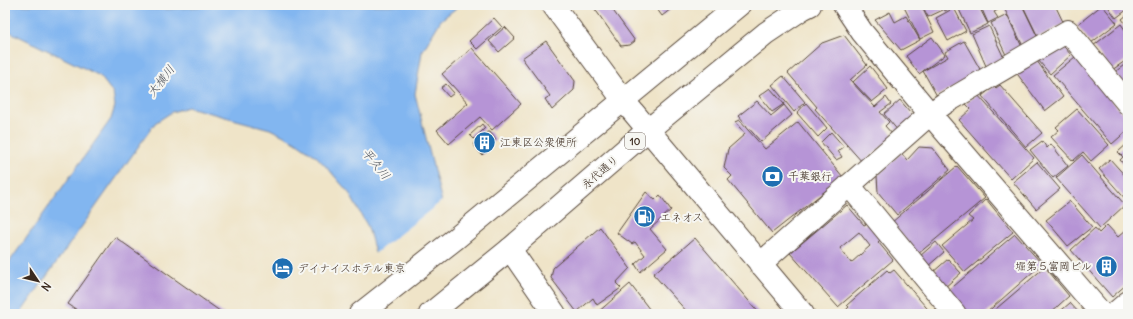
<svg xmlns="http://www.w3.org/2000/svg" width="1133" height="319" font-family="Delius,'Klee One',sans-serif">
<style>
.water{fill:#82b6f0;stroke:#5e7087}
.pier{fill:#efe4c8}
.building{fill:#b694d6;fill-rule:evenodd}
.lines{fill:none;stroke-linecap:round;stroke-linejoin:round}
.minor-casing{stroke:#564638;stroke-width:24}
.major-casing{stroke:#564638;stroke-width:24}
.minor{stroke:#fff;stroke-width:22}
.major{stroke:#fff;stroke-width:22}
.labels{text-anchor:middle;stroke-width:4;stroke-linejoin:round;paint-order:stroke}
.shield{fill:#f6f6f2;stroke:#73675e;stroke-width:1}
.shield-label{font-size:10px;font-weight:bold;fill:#3b2a1e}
.poi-label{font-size:11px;fill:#3b2a1e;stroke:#f6f6f2;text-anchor:start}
.street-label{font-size:11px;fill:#3b2a1e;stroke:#f6f6f2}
.water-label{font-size:12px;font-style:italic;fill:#50545d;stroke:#f6f6f2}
</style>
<rect width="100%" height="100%" fill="#f6f6f2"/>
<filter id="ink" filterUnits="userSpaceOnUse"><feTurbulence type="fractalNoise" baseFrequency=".025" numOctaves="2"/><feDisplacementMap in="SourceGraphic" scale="8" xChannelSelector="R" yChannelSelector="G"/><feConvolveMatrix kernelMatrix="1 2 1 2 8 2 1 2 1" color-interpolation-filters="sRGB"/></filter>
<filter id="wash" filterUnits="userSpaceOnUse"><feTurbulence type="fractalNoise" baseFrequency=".012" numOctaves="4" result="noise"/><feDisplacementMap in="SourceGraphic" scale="16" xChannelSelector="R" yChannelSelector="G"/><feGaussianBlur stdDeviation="0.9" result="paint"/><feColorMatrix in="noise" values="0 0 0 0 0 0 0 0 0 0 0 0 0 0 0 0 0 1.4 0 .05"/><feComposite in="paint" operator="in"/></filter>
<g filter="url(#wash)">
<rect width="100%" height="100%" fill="#efe4c8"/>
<!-- water -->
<path class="water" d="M5,5H130L149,9H170L219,5H460L441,20L422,52L415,94L470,314H392L368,227L349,193L331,172L316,156L294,141L270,129L188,107L172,112L155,123L20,314H5V268L111,119L115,106L113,93L100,76L6,30L5,31Z"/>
<!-- pier -->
<path class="pier" d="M443,200L472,314H390L373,255Z"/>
<g id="blocks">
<!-- building -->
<path class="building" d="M592,5H609L635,41L630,45L621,46Z
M654,5H676L662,16Z
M903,5H921L934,32L920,39Z
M922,5H941L943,10L928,17Z
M942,5H955L945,11Z
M957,5H978L988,24L970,33Z
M980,5H1002L1003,7L994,12L998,18L988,23Z
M1006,5H1022L1038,38L1023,46L1003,6Z
M1024,5H1055L1064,24L1038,37L1023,6Z
M1102,5L1117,23L1091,43L1077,25Z
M1107,5H1128V9L1116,18Z
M954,8L966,31L948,41L936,18Z
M890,12L895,22L906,16L920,40L901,50L875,20Z
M1128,14V27L1122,19Z
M1007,15L1022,47L1006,55L991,23Z
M494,18L502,27L477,49L469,41Z
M1121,24L1128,34V59L1112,70L1093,46Z
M989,26L1004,58L986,66L972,34Z
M505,27L515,38L499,52L489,41Z
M844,35L867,65L850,80L875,107L886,97L891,104L880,112L889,122L885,126L894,136L863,163L815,109L817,107L788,73L822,43Z
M932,37L945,55L919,74L906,56Z
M546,41L575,81L574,90L552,110L545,99L550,96L522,58Z
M964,41L981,71L937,96L923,71L948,57L945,52Z
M1060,42L1071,55L1050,74L1038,60Z
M472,48L521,104L492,130L480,117L449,144L437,130L468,103L442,74Z
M1034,57L1063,97L1045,111L1015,71Z
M1075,57L1128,120V130L1112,144L1053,75Z
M1128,62V79L1123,84L1115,72Z
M870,66L888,89L872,102L853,82Z
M783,76L805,102L794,112L772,85Z
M446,84L454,93L449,97L441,88Z
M1000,85L1042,133L1026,147L982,96L994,86L996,88Z
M770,88L784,104L772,112L759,96Z
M977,94L1034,158L1011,179L959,120L971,109L966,104Z
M900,100L916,119L899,132L884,114Z
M757,101L771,116L784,105L792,115L761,142L738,116Z
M806,103L827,128L818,137L797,113Z
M1077,109L1109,145L1091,161L1083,152L1073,161L1051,137L1059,130L1056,127Z
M739,120L765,149L798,122L843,177L772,233L728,180L732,176L724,168L728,149L745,134L735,122Z
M482,124L485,128L474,139L470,135Z
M487,132H490L495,139V141L491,143V147L482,155L473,144Z
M831,132L844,147L838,151L842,157L836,160L821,142Z
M1042,141L1047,148L1051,144L1068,166L1053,178L1030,150Z
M1128,143V169L1120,160L1123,157L1118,152Z
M919,147L933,148L950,170L897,215L878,192L877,176L901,153L907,160Z
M1082,155L1125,205L1100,228L1056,178Z
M1110,159L1128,179V202L1099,169Z
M1037,162L1060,189L1036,209L1013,182Z
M957,166L985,198L918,254L891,223Z
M646,192L655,200L660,195L671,210L650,229L667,249L640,272L635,264L645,255L635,242L632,244L617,233Z
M986,199L1013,232L965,272L942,246L973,220L968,216Z
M1070,201L1092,227L1068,246L1046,220Z
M847,205L864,225L868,223L881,239L878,242L893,260L838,307L790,253ZM859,232L870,246L851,263L840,248Z
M1107,225L1118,237L1128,228V283L1112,297L1071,250L1095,228L1099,233Z
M600,227L630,268L616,283L621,288L597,305L593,298L577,312L551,278L553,268Z
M1015,234L1042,264L985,314H967L947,292Z
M115,237L224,314H83L68,304Z
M695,238L760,314H689L653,274Z
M936,242L944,252L927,267L920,256Z
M948,259L961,273L944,288L932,273Z
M1045,267L1069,296L1049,314H990Z
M887,270L890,273L894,270L932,314H849L846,310L849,307L847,305Z
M630,284L653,314H596Z
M1070,303L1080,314H1057Z"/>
</g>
</g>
<g filter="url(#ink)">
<use href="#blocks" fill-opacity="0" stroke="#564638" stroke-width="1"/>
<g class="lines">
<defs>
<path id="minor" d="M553,5L623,100L803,314
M844,5L862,32L930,114L1102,314
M849,185L955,314
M510,249L555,314
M760,264L930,114L945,103L1068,31L1128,104
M1114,314L1128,302"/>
<path id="major" d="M360,314L455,239L739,5
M430,314L510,249L648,130L766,33L802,9L810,5"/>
</defs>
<!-- minor casing -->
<use href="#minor" class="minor-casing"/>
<!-- major casing -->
<use href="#major" class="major-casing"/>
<!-- minor -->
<use href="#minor" class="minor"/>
<!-- major -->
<use href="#major" class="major"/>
</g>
</g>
<!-- icons -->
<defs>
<symbol id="building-disc" viewBox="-11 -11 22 22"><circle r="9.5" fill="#1f6fb2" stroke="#f6f6f2"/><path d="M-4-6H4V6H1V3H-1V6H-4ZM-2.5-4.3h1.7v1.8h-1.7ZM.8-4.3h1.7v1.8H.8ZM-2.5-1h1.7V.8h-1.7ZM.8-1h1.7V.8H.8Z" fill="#fff"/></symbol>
<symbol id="bank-disc" viewBox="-11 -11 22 22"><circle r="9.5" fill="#1f6fb2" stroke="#f6f6f2"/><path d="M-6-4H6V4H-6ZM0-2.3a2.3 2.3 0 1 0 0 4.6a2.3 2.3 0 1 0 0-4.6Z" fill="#fff"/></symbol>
<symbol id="fuel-disc" viewBox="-11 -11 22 22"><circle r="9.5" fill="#1f6fb2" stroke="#f6f6f2"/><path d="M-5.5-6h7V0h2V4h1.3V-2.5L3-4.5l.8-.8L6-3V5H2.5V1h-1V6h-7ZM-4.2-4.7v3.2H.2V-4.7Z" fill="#fff"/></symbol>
<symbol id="hotel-disc" viewBox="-11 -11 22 22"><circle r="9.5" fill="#1f6fb2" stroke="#f6f6f2"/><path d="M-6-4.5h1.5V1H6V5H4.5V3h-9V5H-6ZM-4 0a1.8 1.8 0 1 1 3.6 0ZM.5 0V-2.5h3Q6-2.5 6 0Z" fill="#fff"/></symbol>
</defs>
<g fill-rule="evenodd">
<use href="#building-disc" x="472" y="130" width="25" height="25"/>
<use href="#bank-disc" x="760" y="164" width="25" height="25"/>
<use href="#fuel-disc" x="632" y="204" width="25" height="25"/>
<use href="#building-disc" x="1094" y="254" width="25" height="25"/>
<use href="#hotel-disc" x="270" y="256" width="25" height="25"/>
</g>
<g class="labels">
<!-- shield labels -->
<rect class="shield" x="625" y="133" width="20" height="16" rx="3"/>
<g class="shield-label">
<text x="635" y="145">10</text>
</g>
<!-- poi labels -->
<g class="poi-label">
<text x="500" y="146">江東区公衆便所</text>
<text x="788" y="180">千葉銀行</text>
<text x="660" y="221">エネオス</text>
<text x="1092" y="270" text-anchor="end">堀第５富岡ビル</text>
<text x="298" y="272">デイナイスホテル東京</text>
</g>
<!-- street labels -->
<g class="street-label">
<text transform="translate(600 172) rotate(-41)" y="4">永代通り</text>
</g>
<!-- water labels -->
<g class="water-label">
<text transform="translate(161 81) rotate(-52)" y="4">大横川</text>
<text transform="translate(376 164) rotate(51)" y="4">平久川</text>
</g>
</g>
<!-- margin -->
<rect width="1133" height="319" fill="none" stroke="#f6f6f2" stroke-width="20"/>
<!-- north arrow -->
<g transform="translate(38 281) rotate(125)" stroke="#f6f6f2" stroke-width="3" paint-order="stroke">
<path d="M0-3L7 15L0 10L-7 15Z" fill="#3b2a1e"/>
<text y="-6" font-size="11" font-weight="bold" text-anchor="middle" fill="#3b2a1e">N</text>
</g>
</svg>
